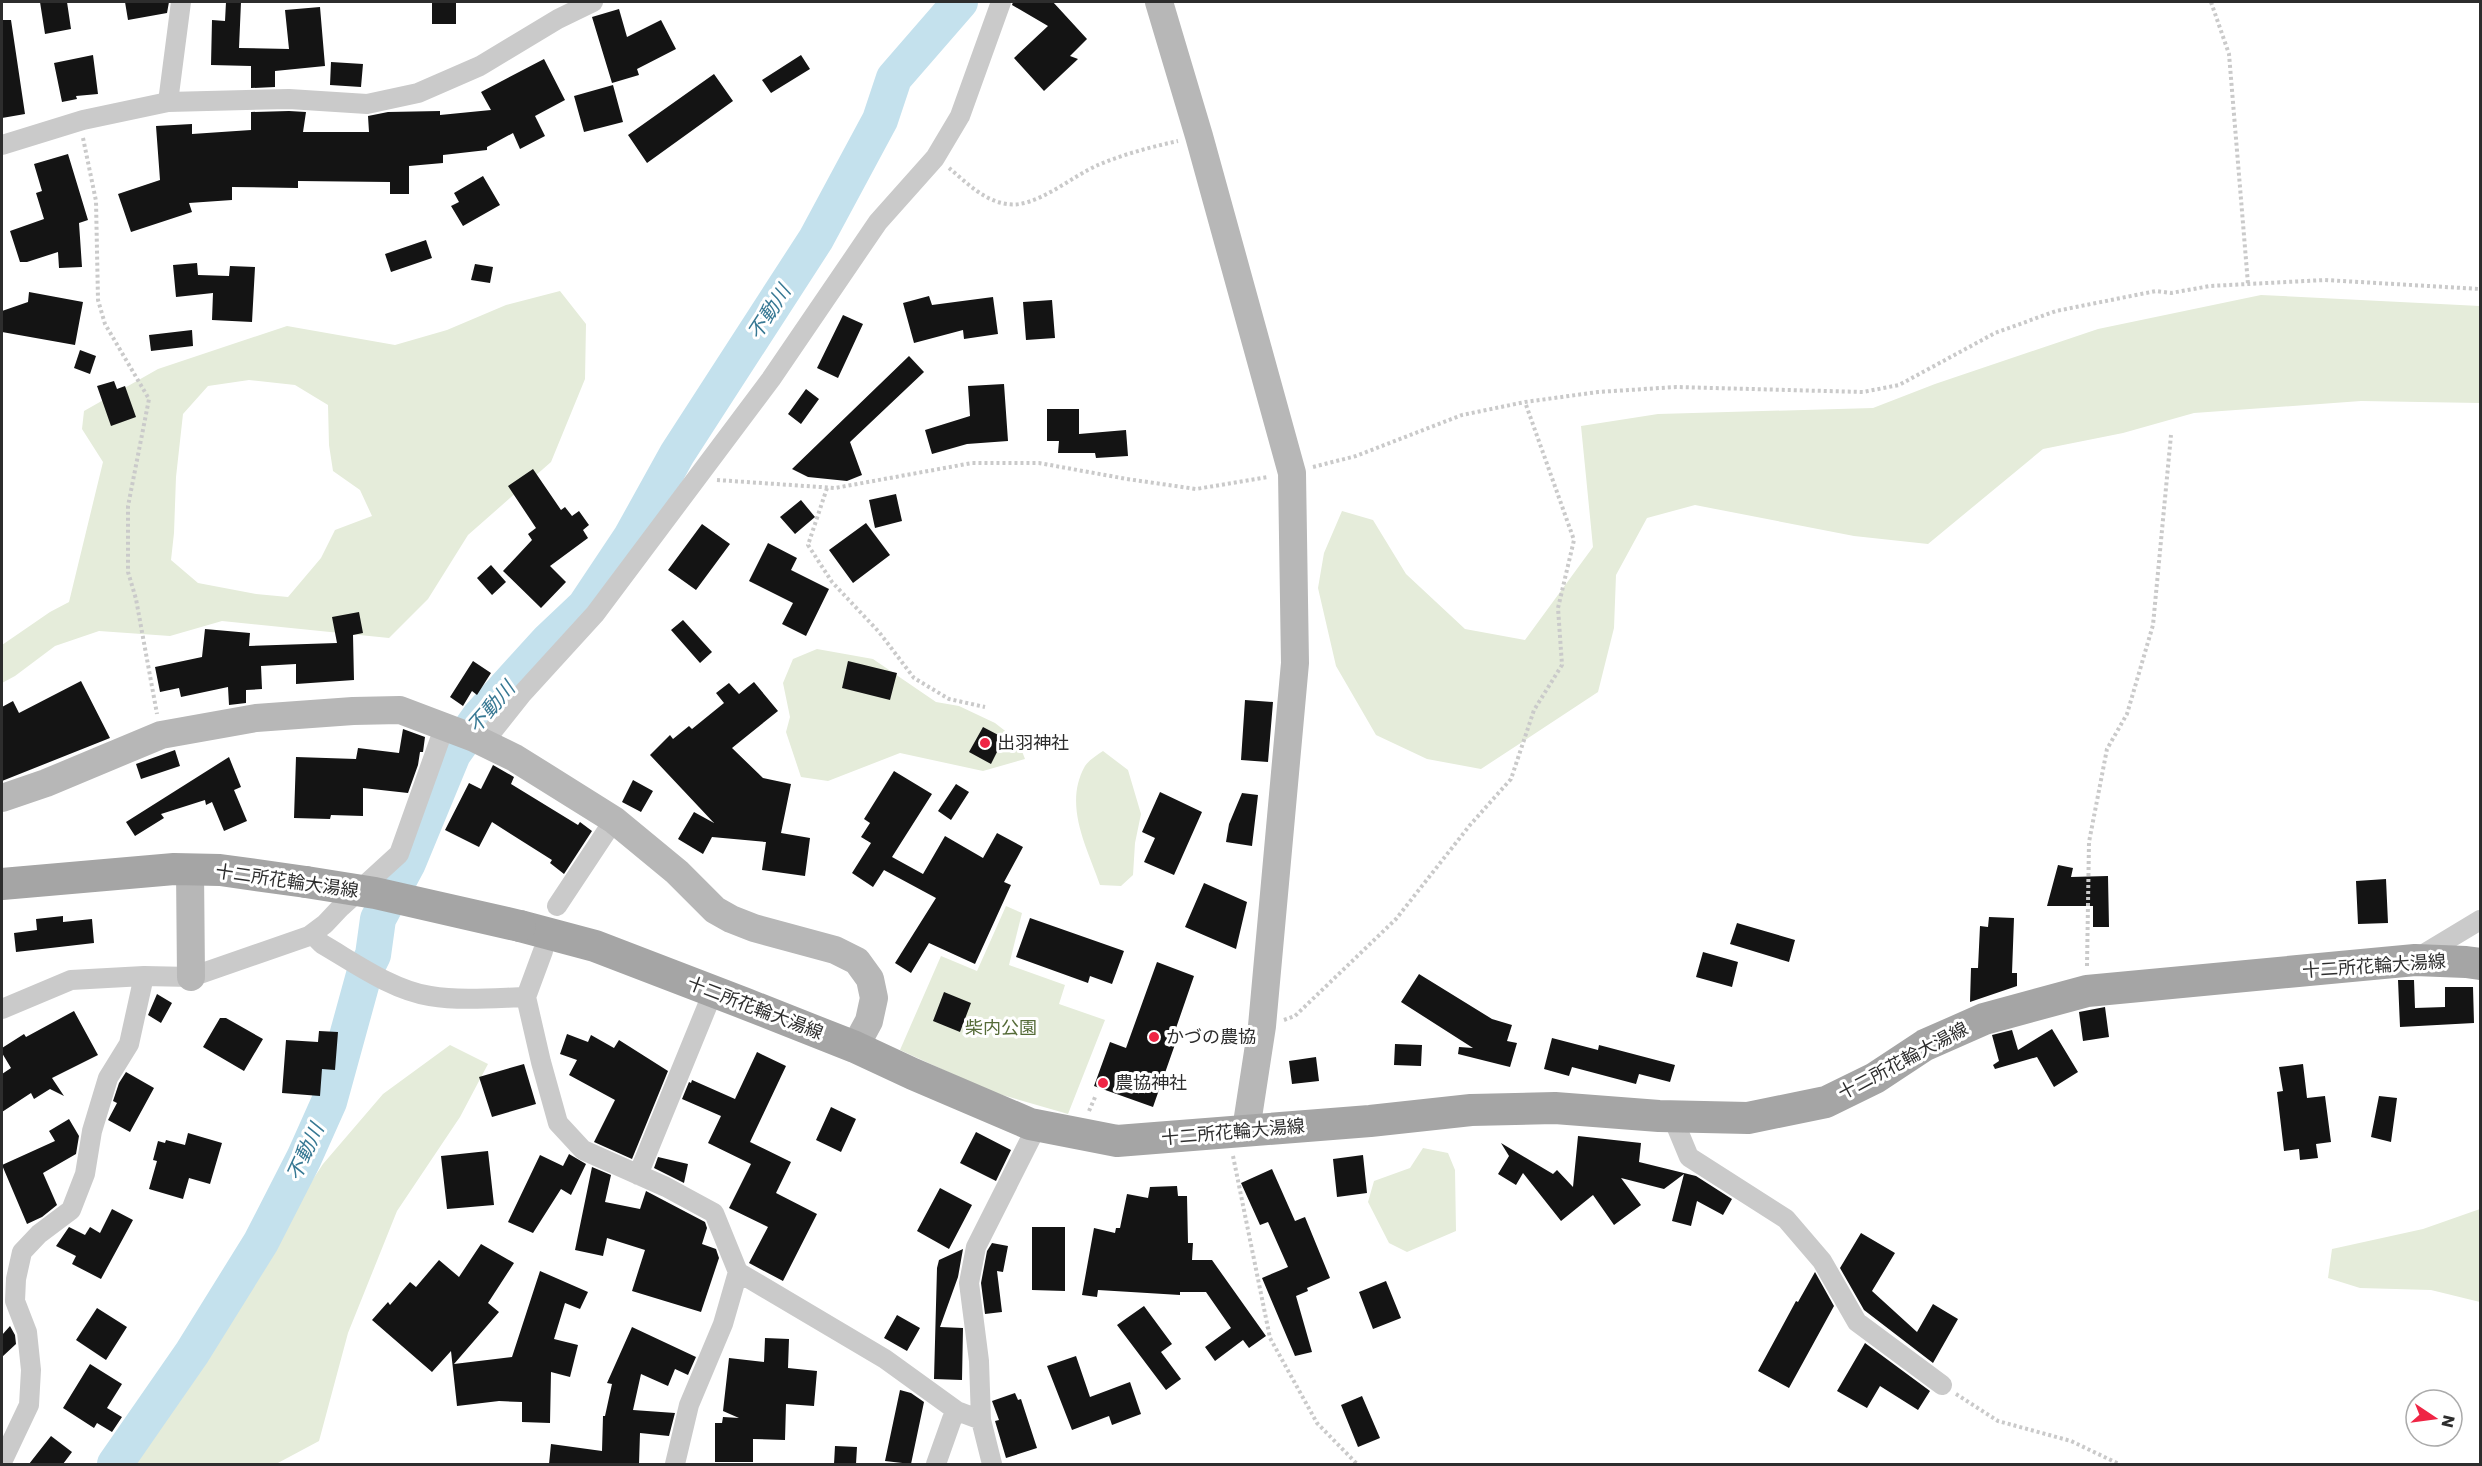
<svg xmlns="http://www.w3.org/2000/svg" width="2482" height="1466" font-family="Poppins,'Noto Sans JP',sans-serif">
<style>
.green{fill:#e5ecda;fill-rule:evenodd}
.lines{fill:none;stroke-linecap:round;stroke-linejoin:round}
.river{stroke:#c4e1ed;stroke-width:36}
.building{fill:#141414}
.path{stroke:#cacaca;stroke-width:4;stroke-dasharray:3 3;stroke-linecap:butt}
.street{stroke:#cacaca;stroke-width:20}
.secondary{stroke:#b7b7b7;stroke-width:28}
.primary{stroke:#a5a5a5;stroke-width:32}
.primary-bridge{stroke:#a5a5a5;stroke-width:32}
.poi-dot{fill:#ef2545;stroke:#fff;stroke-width:2}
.labels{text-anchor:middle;stroke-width:6;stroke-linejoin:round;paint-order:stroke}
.poi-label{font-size:18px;fill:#2d2d2d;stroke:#fff;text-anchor:start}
.street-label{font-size:18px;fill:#2d2d2d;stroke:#fff}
.park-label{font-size:18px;fill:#556b38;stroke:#fff}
.water-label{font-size:20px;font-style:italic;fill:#377893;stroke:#fff}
</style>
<rect width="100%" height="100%" fill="#fff"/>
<!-- green -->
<path class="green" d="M560,291L586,324L585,379L551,462L468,535L428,599L389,638L222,621L170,636L99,631L55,646L15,676L2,683V645L50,612L69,602L103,462L82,429L84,411L158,369L287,326L395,345L447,330L506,305ZM249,380L295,385L328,405L329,445L333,471L360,490L372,516L335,530L321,558L288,597L256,594L198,583L171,560L174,533L176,477L183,414L208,386Z
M2261,295L2480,306V403L2361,401L2194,413L2123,433L2043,449L1928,544L1854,536L1695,505L1647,518L1616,575L1614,628L1598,692L1481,769L1427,759L1376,735L1336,666L1318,588L1324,553L1342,511L1373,520L1406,574L1465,629L1525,640L1593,547L1581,426L1658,414L1873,408L1935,384L2098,329Z
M817,649L873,659L936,702L959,706L995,723L1018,741L1025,759L983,771L900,753L828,781L801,777L786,732L790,717L783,683L793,659Z
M1103,751L1128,770L1141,814L1135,843L1133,875L1121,886L1100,885C1087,847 1063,805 1085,766C1089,760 1097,755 1103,751Z
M1006,906L1022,913L1009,965L1065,985L1059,1004L1105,1020L1068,1114L992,1092L900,1050L941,956L977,971Z
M450,1045L488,1064L460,1117L397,1211L348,1333L319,1441L276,1464H125L323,1164L383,1094Z
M1423,1148L1448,1153L1455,1170L1456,1231L1407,1252L1389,1243L1368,1202L1374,1181L1410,1168Z
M2480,1209V1302L2431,1290L2360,1288L2328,1278L2332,1249L2423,1229Z"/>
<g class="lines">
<!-- river -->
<path class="river" d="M115,1464L192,1353L261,1242L304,1158L329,1102L365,971L373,955L378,919L408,863L453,754L480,716L548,641L585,606L631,537L677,454L816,239L880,120L894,78L960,2"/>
</g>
<!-- building -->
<path class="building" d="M40,2H67L71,29L45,34Z
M125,2H169L167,13L128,20Z
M226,2H241L239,48L289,49L285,10L320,7L325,66L275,71V87L251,88V66L211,65L212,20L225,21Z
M432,2H456V24H432Z
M1013,2H1053L1087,39L1070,56L1078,59L1044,91L1014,58L1048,26L1012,5Z
M619,9L627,37L661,20L676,49L637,69L639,75L612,83L592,17Z
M2,20H11L25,114L2,118Z
M93,55L98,94L76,96L77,99L62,102L54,63Z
M801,55L810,69L771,93L762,80Z
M544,59L565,100L535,116L545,136L520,149L513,133L487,147V150L443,155V163L409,166V194H390V182L298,181V188L232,187V200L189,203L192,212L131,232L118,194L160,180L156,126L192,124V134L251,130V112L289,111L306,112L303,132H369L368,116L388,112L440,111V115L491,110L481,92Z
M331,62L363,64L361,87L330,85Z
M714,74L733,101L647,163L628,135Z
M613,85L623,122L584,132L574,96Z
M68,154L88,220L79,223L82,267L59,268L58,252L27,262H20L10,231L44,219L36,193L42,191L34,164Z
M483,176L500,205L463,226L451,206L459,202L454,193Z
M426,240L432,258L391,272L385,254Z
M197,263L198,275L229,276L230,266L255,267L252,322L212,320L213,293L176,297L173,265Z
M475,264L493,267L490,283L471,280Z
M29,292L83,302L75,345L2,332V311L28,302Z
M929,296L932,305L993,297L998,334L964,339L963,330L914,343L903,303Z
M1052,300L1055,338L1026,340L1023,302Z
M843,315L863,324L838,378L817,368Z
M192,330L193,346L151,351L149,335Z
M80,350L96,356L90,374L74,368Z
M909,356L924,372L850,442L862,475L847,481L808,477L792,469Z
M114,381L117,389L125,386L136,417L111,426L97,386Z
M1004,384L1008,441L967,444L932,454L925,430L970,416L968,386Z
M806,389L819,399L801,424L788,414Z
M1047,409H1079V434L1126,430L1128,456L1096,458L1095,453H1058L1059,441H1047Z
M533,469L561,510L565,507L572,516L579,511L589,525L583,530L588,538L550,566L566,582L541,608L503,571L532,540L528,534L536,528L508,486Z
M896,494L902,521L875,528L869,500Z
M801,500L815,517L795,534L780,517Z
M866,523L890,555L853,583L829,550Z
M702,524L730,544L696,590L668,570Z
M768,543L797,558L791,570L829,589L806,636L782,624L793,603L749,581Z
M491,565L506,582L492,595L477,578Z
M359,612L363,633L353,635L354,680L296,684V664L261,666L262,689L246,690V703L229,705L228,687L181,697L179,688L160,692L155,667L202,657L205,629L250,633L249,646L337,643L332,617Z
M683,620L712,652L700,663L671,630Z
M473,661L491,673L477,695L472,691L463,706L450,697Z
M848,661L897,673L890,700L842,688Z
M81,681L110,738L2,781V707L13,701L19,713Z
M754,682L778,711L732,748L763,778L791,784L781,833L810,838L805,876L762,870L766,842L712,837L703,854L678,839L694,812L714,823L650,755L670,735L673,739L689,726L692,729L724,703L716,693L729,683L739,694Z
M1245,700L1273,702L1268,762L1241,760Z
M983,727L1004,738L991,764L969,752Z
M403,729L425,737L423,752H420L418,765L408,793L363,788V816L331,815L330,819L294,818L296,757L356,759L358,748L399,753Z
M175,750L180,766L141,779L136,764Z
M229,757L241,787L234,790L247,821L224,831L212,802L206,805L205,800L161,814L164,818L135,836L126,822Z
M493,765L514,777L511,784L578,825L580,822L592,831L564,874L550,863L552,860L492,822L479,847L445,830L469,783L481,789Z
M894,771L932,794L892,857L923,874L945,836L983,858L997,833L1023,847L1004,882L1011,885L975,964L929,943L911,973L895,963L936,898L884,870L873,887L852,873L871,843L861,837L870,823L864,819Z
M633,780L653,791L641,812L622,802Z
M956,784L969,792L951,820L938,811Z
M1160,792L1202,812L1174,875L1144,862L1155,838L1142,832Z
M1242,793L1258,795L1252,846L1226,842L1229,824Z
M2058,865L2073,868L2071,877L2108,876L2109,927H2093V906H2047Z
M2386,879L2388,923L2358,924L2356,881Z
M1204,883L1247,902L1236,949L1185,927Z
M63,916V922L92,919L94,943L16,952L14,933L37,930L36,919Z
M1989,917L2014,918L2012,973H2017V986L1970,1002L1971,968H1978L1980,926L1988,927Z
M1030,918L1124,951L1112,984L1090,976L1088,983L1016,957Z
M1737,923L1795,940L1789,962L1730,944Z
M1703,952L1738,962L1732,987L1696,977Z
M1157,962L1194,976L1175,1031L1179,1033L1153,1107L1094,1086L1110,1042L1126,1048Z
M1419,974L1492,1019L1512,1025L1507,1041L1517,1043L1510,1067L1458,1054L1459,1047L1473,1048L1401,1002Z
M2398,980H2414L2415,1008L2445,1007V987H2473L2474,1023L2400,1027Z
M944,992L971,1003L960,1032L933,1021Z
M157,994L172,1003L161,1023L148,1015Z
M2105,1007L2109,1037L2083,1041L2079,1012Z
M74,1011L98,1055L52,1078L64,1096L50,1089L34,1099L31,1093L2,1112V1074L11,1068L2,1053V1048L24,1034L26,1037Z
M220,1018H226L263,1039L244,1071L203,1047Z
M2052,1029L2078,1072L2054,1087L2037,1057L1995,1069L1993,1065L1999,1061L1992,1035L2012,1030L2018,1050Z
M319,1031L338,1032L335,1070L322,1069L320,1096L282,1093L286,1040L318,1042Z
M567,1034L588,1042L591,1035L614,1048L619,1040L668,1071L632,1159L594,1142L615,1100L569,1075L577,1060L560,1054Z
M1552,1038L1598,1050L1599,1045L1675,1065L1670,1082L1639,1074L1636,1084L1572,1067L1569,1076L1544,1069Z
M1395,1044L1422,1045L1421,1066L1394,1065Z
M757,1052L786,1066L750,1142L791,1162L776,1193L817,1214L783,1281L749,1263L768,1227L729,1208L751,1164L708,1143L721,1116L682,1099L689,1082L691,1083L692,1080L735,1099Z
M1316,1057L1319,1081L1292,1084L1289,1061Z
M524,1064L536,1104L492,1117L479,1077Z
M2303,1064L2307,1098L2325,1096L2331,1142L2316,1144L2318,1158L2300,1160L2299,1149L2284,1151L2277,1092L2283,1091L2279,1067Z
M126,1072L154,1088L130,1132L108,1120L117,1103L113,1101L119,1083Z
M2379,1096L2397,1098L2391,1142L2371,1137Z
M831,1107L856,1119L841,1152L816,1140Z
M69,1119L79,1136L76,1154L43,1173L57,1205L42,1217L27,1224L2,1165L55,1141L49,1131Z
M976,1132L1011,1150L996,1181L960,1163Z
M188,1133L222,1143L210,1184L189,1178L183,1199L149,1189L157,1161L153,1160L158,1141L165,1143L166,1140L185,1145Z
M1578,1136L1641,1143L1639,1162L1696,1176L1732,1199L1723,1215L1697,1201L1691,1226L1672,1221L1684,1174L1664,1189L1621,1178L1641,1205L1614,1225L1593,1195L1561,1221L1523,1173L1516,1185L1498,1174L1509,1156L1501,1143L1553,1174L1557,1170L1573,1187Z
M488,1151L494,1205L447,1209L441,1156Z
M569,1154L586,1164L571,1195L561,1189L533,1233L508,1222L540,1155L563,1166Z
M1363,1155L1367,1193L1337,1197L1333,1159Z
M658,1157L688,1164L684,1183L654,1168Z
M592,1167L611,1175L605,1202L640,1209L646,1191L705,1222L707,1228L702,1244L716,1249L719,1258L701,1312L632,1291L645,1250L607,1238L603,1256L575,1250Z
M1272,1169L1295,1221L1305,1217L1330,1278L1307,1288L1308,1291L1296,1296L1312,1352L1295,1356L1262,1278L1288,1267L1268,1222L1260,1225L1241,1183Z
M1177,1186L1178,1196H1187L1188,1243H1193L1192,1260H1212L1266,1336L1249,1348L1243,1340L1215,1361L1205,1347L1231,1328L1206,1292H1180V1295L1098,1290L1097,1297L1082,1295L1094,1228L1115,1233L1116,1228H1120L1127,1194L1148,1198L1150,1187Z
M940,1188L972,1205L949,1249L917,1231Z
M112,1209L133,1220L101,1279L72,1264L76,1256L56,1246L69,1227L85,1235L90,1227L100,1233Z
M1032,1227H1065V1291L1032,1290Z
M1861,1233L1895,1253L1872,1291L1917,1332L1933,1304L1958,1319L1933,1363L1864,1310L1840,1268Z
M992,1243L1008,1246L1003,1272L997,1271L1002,1312L985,1314L981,1283L987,1251Z
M481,1244L514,1263L488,1303L499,1312L454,1364L512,1357L540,1271L588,1292L580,1309L565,1303L554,1339L578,1345L570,1377L551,1372L550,1423L522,1422V1402L499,1401L457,1406L451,1351L432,1372L372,1320L388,1302L390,1305L410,1282L416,1287L439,1260L459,1277Z
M963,1249L958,1277L940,1327L963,1328L962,1380L934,1379L937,1268L939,1260Z
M1815,1272L1834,1306L1789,1388L1758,1371L1796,1301L1798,1302Z
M1386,1281L1401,1318L1373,1329L1359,1292Z
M1144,1306L1172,1344L1161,1352L1181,1379L1166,1390L1117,1325Z
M97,1308L127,1327L106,1360L76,1340Z
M897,1315L920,1328L907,1351L884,1338Z
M10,1326L15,1335L16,1344L2,1357V1335Z
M632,1327L696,1357L688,1375L675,1369L668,1386L641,1374L633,1410L675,1413L669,1436L640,1433L639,1464H549L551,1444L602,1451L603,1416H605L612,1384L607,1383Z
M765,1338L789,1339L788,1368L817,1371L814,1406L786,1404L785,1440L753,1439V1462H715V1423H722L723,1417L739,1418L723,1411L729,1358L764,1362Z
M1865,1343L1930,1391L1918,1410L1880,1386L1867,1408L1837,1391Z
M1076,1356L1090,1397L1130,1382L1141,1414L1112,1425L1109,1416L1072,1430L1047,1366Z
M90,1364L122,1384L107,1408L122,1417L112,1432L97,1423L94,1428L63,1408Z
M900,1390L911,1393L924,1402L911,1464L885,1461Z
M1015,1393L1018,1400L1021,1399L1037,1448L1006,1458L995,1421L999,1420L992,1401Z
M1362,1396L1380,1438L1358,1447L1341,1405Z
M51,1436L72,1452L63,1464H29Z
M835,1446L857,1447L856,1464H834Z"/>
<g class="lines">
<!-- path -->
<path class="path" d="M2211,2L2229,54L2248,284
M83,138L96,201L98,300L105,324L149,399L128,506V572L136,599L157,714
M949,168C966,182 984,201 1007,204C1035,209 1072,176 1098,165C1124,154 1151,147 1178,141
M1313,467L1356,456L1462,415L1525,402L1598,392L1676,387L1863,392L1899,385L1995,333L2056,311L2156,291L2171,293L2210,286L2325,280L2480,289
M717,480L835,488L972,463H1039L1127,479L1196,489L1268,477
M827,488L808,545L832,582L879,632L914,678L949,699L985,707
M2087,966L2089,842L2107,749L2127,714L2153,625L2171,435
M1284,1020L1295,1016L1396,919L1470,825L1511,779L1534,710L1562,665L1558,608L1574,540L1525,402
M1089,1111L1096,1095
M1233,1156L1270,1338L1317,1423L1357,1464
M1956,1394L1998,1421L2071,1441L2119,1464"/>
<!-- street -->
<path class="street" d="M168,102L181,2
M2,145L83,120L168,102L289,99L367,104L418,93L480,66L558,19L593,2
M483,743L522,694L595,614L771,379L878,222L935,158L960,116L1001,2
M557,906L614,820
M312,934L322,944C355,963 392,990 430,996C461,1001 494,998 526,997
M543,951L526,997L541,1062L558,1123L583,1150L666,1187L714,1213L738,1272L885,1359L957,1411L981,1420
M2417,958L2480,920
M2,1009L71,980L144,976L191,977L309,936L325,924L341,907L399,854L444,728
M1672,1116L1689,1157L1786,1219L1822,1261L1857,1322L1942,1385
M638,1175L713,992
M2,1462L29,1405L31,1370L27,1332L15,1301L16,1279L22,1252L39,1234L71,1210L85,1174L92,1131L108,1078L129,1044L144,976
M675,1464L689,1405L723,1324L738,1272
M936,1464L952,1419L957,1411
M992,1464L981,1420L979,1361L969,1283L976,1247L1037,1126"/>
<!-- secondary -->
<path class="secondary" d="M1159,2L1199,136L1292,473L1295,663L1262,1026L1246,1130
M2,798L46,783L161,735L256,718L353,711L400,710L474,738L515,758L614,820L677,872L715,910L731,919L754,928L835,950L857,961L870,979L874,998L869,1021L855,1047
M190,870L191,977"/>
<!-- primary -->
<path class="primary" d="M2,884L174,869L220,870L306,882
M520,926L595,946L746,1004L855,1047L913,1074L1030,1124L1117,1141L1370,1121L1471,1110L1555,1108L1659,1116L1748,1118L1826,1102L1875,1078L1925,1045L1984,1019L2087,991L2415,960L2466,962L2480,964"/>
<!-- primary-bridge -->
<path class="primary-bridge" d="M306,882L375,893L520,926"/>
</g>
<!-- markers -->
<g class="poi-dot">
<circle cx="985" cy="743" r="6"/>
<circle cx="1154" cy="1037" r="6"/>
<circle cx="1103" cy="1083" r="6"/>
</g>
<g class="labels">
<!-- poi labels -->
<g class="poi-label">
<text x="997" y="749">出羽神社</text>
<text x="1166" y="1043">かづの農協</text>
<text x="1115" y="1089">農協神社</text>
</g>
<!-- street labels -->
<g class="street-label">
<text transform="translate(287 881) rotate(8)" y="6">十二所花輪大湯線</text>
<text transform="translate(2374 966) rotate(-4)" y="6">十二所花輪大湯線</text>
<text transform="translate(755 1008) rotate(21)" y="6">十二所花輪大湯線</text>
<text transform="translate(1903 1061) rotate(-28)" y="6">十二所花輪大湯線</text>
<text transform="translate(1233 1132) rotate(-5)" y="6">十二所花輪大湯線</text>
</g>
<!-- park labels -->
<g class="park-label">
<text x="1001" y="1034">柴内公園</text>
</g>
<!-- water labels -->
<g class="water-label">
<text transform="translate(769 312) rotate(-57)" y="7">不動川</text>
<text transform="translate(491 707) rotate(-49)" y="7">不動川</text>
<text transform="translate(305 1152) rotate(-65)" y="7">不動川</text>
</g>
</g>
<!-- border -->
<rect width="2482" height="1466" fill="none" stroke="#2d2d2d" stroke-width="6"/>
<!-- north arrow -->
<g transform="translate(2434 1418) rotate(103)"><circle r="28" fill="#ffffff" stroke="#ababab" stroke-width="1.5"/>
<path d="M0-4.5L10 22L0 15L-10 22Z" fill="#ef2545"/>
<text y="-9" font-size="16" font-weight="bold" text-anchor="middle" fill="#2d2d2d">N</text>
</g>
</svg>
